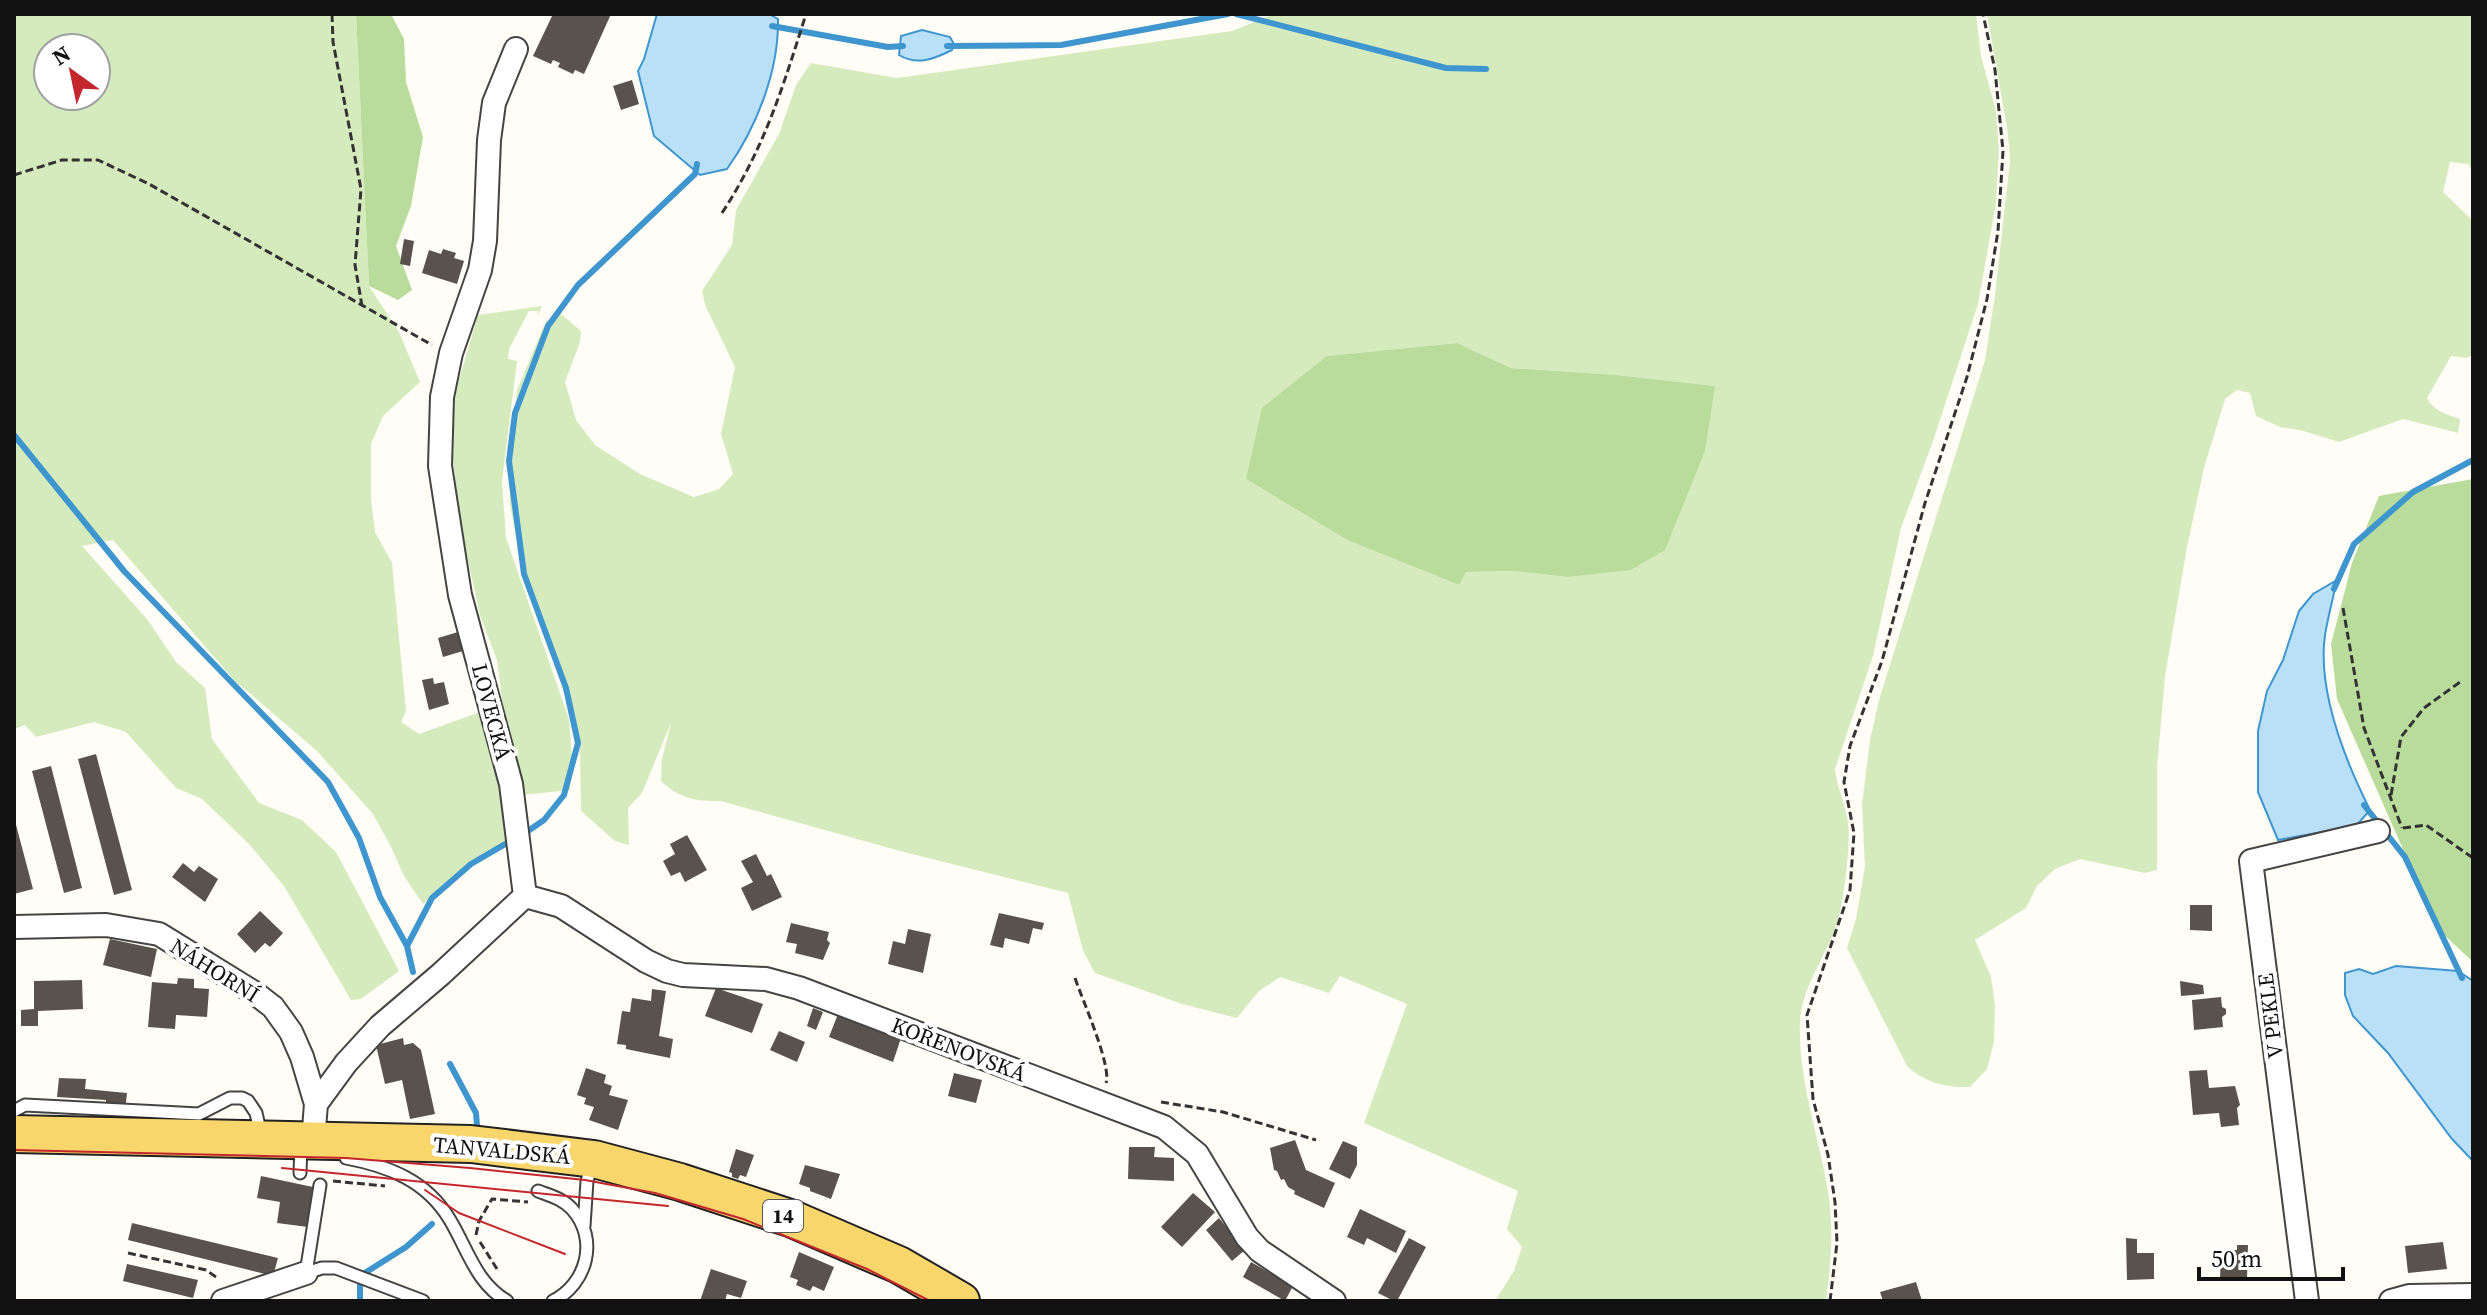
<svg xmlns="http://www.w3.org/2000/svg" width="2487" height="1315" font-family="'Source Serif 4',serif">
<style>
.green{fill:#d5ebbd;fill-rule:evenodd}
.forest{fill:#b9dc9c}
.water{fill:#b9e0f7;stroke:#3f96cf;stroke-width:2}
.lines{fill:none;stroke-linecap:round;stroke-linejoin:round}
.stream{stroke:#3f96cf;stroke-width:6}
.building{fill:#5a524d}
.service-casing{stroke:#444;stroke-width:15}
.minor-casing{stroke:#444;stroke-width:26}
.primary-casing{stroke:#222;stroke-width:40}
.path{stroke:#333;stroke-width:3;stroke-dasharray:8 4;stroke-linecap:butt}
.service{stroke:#fff;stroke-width:11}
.minor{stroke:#fff;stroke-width:22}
.primary{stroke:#f9d66b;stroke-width:36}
.tram{stroke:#c4262e;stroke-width:2}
.labels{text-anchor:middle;stroke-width:8;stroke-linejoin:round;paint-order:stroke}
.shield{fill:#fff;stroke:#585858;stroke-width:2}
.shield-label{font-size:20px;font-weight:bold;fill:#111}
.street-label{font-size:22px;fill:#111;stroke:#fff}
</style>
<rect width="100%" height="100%" fill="#fffdf5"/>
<!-- green -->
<path class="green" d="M14,14H356L369,286L399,332L420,382L383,416L371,444V499L375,532L392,563L406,711L401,722L419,734L483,711C489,734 516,829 503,846C496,854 480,856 470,863C453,874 438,890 423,904L404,876L391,847L373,814L317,751L234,680L113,540L82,546L147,619L176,662L205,688L212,739L259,803L302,820L336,852L399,971L361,999L351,1000L284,886L249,844L202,799L176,788L126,732L94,722L36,737L25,725L14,729ZM48,48H96V96H48Z
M1274,14H1976L1981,56L1996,111L1999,150L1996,203L1978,304L1933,441L1901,528L1873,656L1835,769C1837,788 1846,804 1848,823C1851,842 1844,901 1838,920C1828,955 1801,986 1800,1023C1798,1080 1819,1136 1828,1191C1834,1229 1831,1264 1826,1301H1495L1514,1271L1522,1247L1507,1229L1518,1191L1364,1123L1407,1004L1340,976L1329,993L1280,977L1259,991L1237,1018L1182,1004L1095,973L1083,951L1068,893L900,851L721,801C697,802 678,798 661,781L662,759L671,723L642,793L628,808L629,845L615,841L581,811L580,744L550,648L524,575L510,505L509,469L517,390L546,321L561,314L581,331L580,342L565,382L576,420L595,445L640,474L694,497L719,489L733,474L721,434L735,367L705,305L702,291L732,245L736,210L779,134L796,85L811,63L897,78L1232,31ZM1457,343L1511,368L1617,375L1715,386L1567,577L1512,571L1465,572L1459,585L1347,540L1246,479L1327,356Z
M1987,14H2473V172L2468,164L2450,162L2443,192L2473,221V355L2466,358L2451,356L2427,398C2433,411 2447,414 2460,419L2458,433L2403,419L2339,442L2300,430L2280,427L2256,416L2250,393L2237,390L2225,399L2204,468L2187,547L2165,676L2157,768V870L2145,873L2080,859L2055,869L2037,886L2026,908L1975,940L1991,977L1995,1005L1994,1042L1987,1069L1970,1087C1945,1088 1926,1083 1907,1066L1847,948L1856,919L1865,866L1862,805L1870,740L1879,700L1985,360L1995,295L2010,161L2008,134Z
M542,306L538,315V311H529L509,349L508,359L517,361L502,481L506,538L569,719L572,757L570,790L523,795L504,716L497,660L480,616L458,513L449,414L478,315Z"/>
<!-- forest -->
<path class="forest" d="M356,14H391L404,39L406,82L423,137L411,206L396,246L412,290L398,300L369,286Z
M1457,343L1511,368L1617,375L1715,386L1705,451L1665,550L1631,570L1567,577L1512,571L1466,572L1459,585L1347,540L1246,479L1262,408L1327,356Z
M2473,479V962L2438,929L2337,699L2331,644L2352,563L2379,496Z"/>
<!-- water -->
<path class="water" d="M657,14H769L778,19C779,70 757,127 727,169L700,175L654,136L638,71L644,59Z
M922,30L950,37L954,44L952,50C934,59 917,66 899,55L901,36Z
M2337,580C2333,598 2328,617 2325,635C2317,692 2345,760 2370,810L2356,826L2278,840L2258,792V731L2267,691L2283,660L2299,611L2313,594Z
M2396,966L2458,971L2473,981V1161L2452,1139L2388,1053L2353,1016L2345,995V973L2359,969L2373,974Z"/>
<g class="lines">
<!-- stream -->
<path class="stream" d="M1236,14L1446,68L1486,69
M772,26L888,47L903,46
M947,46L1061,45L1228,14
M14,435L124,571L328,782L359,838L380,897L407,946L413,972
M2334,589L2354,544L2413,492L2473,460
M2364,805L2379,824
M528,831L544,820L564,795L578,743L566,688L524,574L509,461L515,413L548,326L578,285L695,174L697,164
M2386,833L2405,857L2462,978
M407,946L432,898L471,864L512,840
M450,1064L476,1113L477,1126
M360,1301V1276L406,1247L432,1224"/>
</g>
<!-- building -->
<path class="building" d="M553,14H611L584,74L575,70L573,74L558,67L560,63L553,60L551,64L533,56Z
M632,80L639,104L621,110L613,86Z
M404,239L414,241L410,266L400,264Z
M443,249L456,253L454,258L464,261L457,284L422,273L429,250L441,254Z
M458,632L463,651L443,657L438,638Z
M433,678L434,684L444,682L449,704L429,710L422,680Z
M96,754L132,890L114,895L78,759Z
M51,766L82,888L64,893L32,771Z
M15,821L33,889L14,894V822Z
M687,835L707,870L685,882L680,872L671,876L663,861L675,854L670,844Z
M756,854L767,876L771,874L782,897L752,911L741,888L753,882L741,861Z
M183,863L194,872L199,866L218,879L205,902L172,877Z
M2190,905H2212V931L2190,930Z
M260,911L283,933L270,947L265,943L255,953L237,934Z
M999,913L1044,923L1042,930L1033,928L1029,944L1005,938L1003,948L990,945Z
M791,923L829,932L827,940L830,943L823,960L795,953L797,944L786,942Z
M908,929L931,934L923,973L888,964L893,941L905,944Z
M110,939L157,949L151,977L103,965Z
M178,978L194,979V988L209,989L207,1017L176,1015L175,1029L148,1027L152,982L177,984Z
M82,980L83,1009L38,1011V1026H21V1010L34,1009V981Z
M2180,981L2203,985L2204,994L2181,996Z
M716,988L763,1004L752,1033L705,1016Z
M652,989L666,991L659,1036L673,1039L670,1058L626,1049V1045L617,1044L622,1011L630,1012L632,998L651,1001Z
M2221,997L2222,1007L2226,1009V1014L2222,1017L2223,1027L2194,1030L2192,1000Z
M813,1008L823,1012L816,1030L807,1026Z
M838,1014L901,1038L893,1062L829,1037Z
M779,1031L805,1042L797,1062L770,1050Z
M403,1038L404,1045L413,1043L421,1050L435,1114L410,1119L402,1080L385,1084L376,1045Z
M586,1068L606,1075L604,1083L612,1086L609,1095L628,1100L618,1130L589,1120L594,1107L584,1104L586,1098L577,1095Z
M2207,1070L2209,1088L2235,1086L2240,1105L2237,1108L2239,1125L2221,1127L2219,1113L2193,1115L2189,1071Z
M954,1073L982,1080L976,1103L948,1096Z
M59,1078L86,1079L85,1089L127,1093L124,1121L105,1120L106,1100L57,1097Z
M1295,1140L1306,1170L1335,1183L1324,1208L1294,1194L1295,1191L1288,1187L1284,1179L1281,1180L1277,1171L1274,1170L1270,1148Z
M1343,1141L1357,1147V1165L1350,1179L1329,1169Z
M1129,1147H1155L1154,1157L1174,1158V1181L1128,1179Z
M736,1149L754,1155L746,1177L740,1175L738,1179L732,1177V1173L729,1172Z
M805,1165L840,1174L831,1199L810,1191V1188L799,1184Z
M261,1176L313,1187L308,1227L277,1223L280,1202L257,1198Z
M1193,1193L1215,1212L1182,1247L1161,1227Z
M1360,1209L1406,1231L1396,1253L1367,1238L1364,1245L1347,1237Z
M1219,1218L1245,1250L1232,1261L1206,1230Z
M132,1223L278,1258L273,1276L128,1240Z
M1409,1238L1426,1247L1397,1301H1394L1378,1293Z
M2126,1238L2137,1239V1253H2154V1279L2127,1280Z
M2443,1242L2447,1269L2408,1273L2405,1246Z
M2237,1245H2248L2247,1279H2220L2221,1250H2237Z
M799,1252L834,1267L824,1291L813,1286L810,1291L796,1285L798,1280L790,1277Z
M1251,1262L1293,1286L1285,1301L1243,1277Z
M127,1264L198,1280L193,1298L123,1281Z
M711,1269L747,1281L741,1298L727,1294L725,1301H700Z
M1916,1282L1922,1301H1883L1880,1292Z"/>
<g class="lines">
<defs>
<path id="service" d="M14,1111L25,1105L199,1114L230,1098H242L248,1101L256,1113L261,1135
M347,1150L346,1158C389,1166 427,1181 450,1220C468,1250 476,1283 507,1301
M300,1173L301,1145
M320,1185L306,1273L322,1268H336L423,1301
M538,1191C551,1196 563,1199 572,1209C599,1239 587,1284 553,1301
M584,1226L587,1181L592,1164"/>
<path id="minor" d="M516,49L494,103L489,140L485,241L480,270L451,353L442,397L440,466L460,595L511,784L525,896
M525,896L561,906L646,961L667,971L683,975L766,979L799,988L1164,1127L1197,1154L1247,1237L1260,1251L1334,1301
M14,927L106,925L159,934L256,994L273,1007L291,1032L302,1057L316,1104L313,1141
M316,1104L346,1063L380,1026L441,974L525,896
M223,1301L306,1273
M2307,1301L2251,861L2378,831
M2391,1301L2409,1296L2473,1295"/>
<path id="primary" d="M14,1134L471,1144L594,1159L680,1182L790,1218L899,1265L961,1301"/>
</defs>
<!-- service casing -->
<use href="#service" class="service-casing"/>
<!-- minor casing -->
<use href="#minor" class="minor-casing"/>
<!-- primary casing -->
<use href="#primary" class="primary-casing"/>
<!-- path -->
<path class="path" d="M332,14L333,42L361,189L355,265L362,306
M14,175L62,160H98L149,184L432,345
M722,213C764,149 783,87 806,14
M2343,608L2364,728L2402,828
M2391,795L2401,737L2424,708L2460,682
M2403,828L2426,825L2473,858
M1075,978C1082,999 1112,1066 1106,1083
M1161,1102L1223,1112L1316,1140
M333,1181L385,1186
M476,1235L479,1221L492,1199L528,1202
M480,1242L497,1269
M128,1253L206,1270L219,1279
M1830,1301L1837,1243L1835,1202L1828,1155L1813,1099L1807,1015L1850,890L1854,833L1844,782L1850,746L1882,661L1925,503L1967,377L1987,299L1998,231L2003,151L1995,70L1983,14"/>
<!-- service -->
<use href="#service" class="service"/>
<!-- minor -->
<use href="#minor" class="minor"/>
<!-- primary -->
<use href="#primary" class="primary"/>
<!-- tram -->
<path class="tram" d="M14,1150L346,1158L470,1168L585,1180L655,1193L743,1219L867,1269L930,1301
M282,1168L668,1206
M425,1190L459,1213L565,1254"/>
</g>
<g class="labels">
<!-- shield labels -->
<rect class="shield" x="763" y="1200" width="40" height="32" rx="6"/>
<g class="shield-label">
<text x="783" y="1223">14</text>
</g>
<!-- street labels -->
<g class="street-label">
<text transform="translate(492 712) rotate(75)" y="8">LOVECKÁ</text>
<text transform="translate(215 970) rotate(32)" y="8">NÁHORNÍ</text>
<text transform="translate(2270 1016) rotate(-97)" y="8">V PEKLE</text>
<text transform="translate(959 1049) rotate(21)" y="8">KOŘENOVSKÁ</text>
<text transform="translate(502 1150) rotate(5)" y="8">TANVALDSKÁ</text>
</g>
</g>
<!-- border -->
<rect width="2487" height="1315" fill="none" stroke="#111111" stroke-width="32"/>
<!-- north arrow -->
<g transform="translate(72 72) rotate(327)"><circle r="38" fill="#ffffff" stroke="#a0a0a0" stroke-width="2"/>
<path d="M0-6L14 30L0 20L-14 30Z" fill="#c4262e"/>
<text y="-12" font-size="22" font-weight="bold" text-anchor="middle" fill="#111111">N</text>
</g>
<!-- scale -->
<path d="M2199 1267v12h144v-12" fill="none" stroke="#111111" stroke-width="4"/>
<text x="2211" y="1267" font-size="24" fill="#111111" stroke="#ffffff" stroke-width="6" paint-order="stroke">50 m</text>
</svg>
